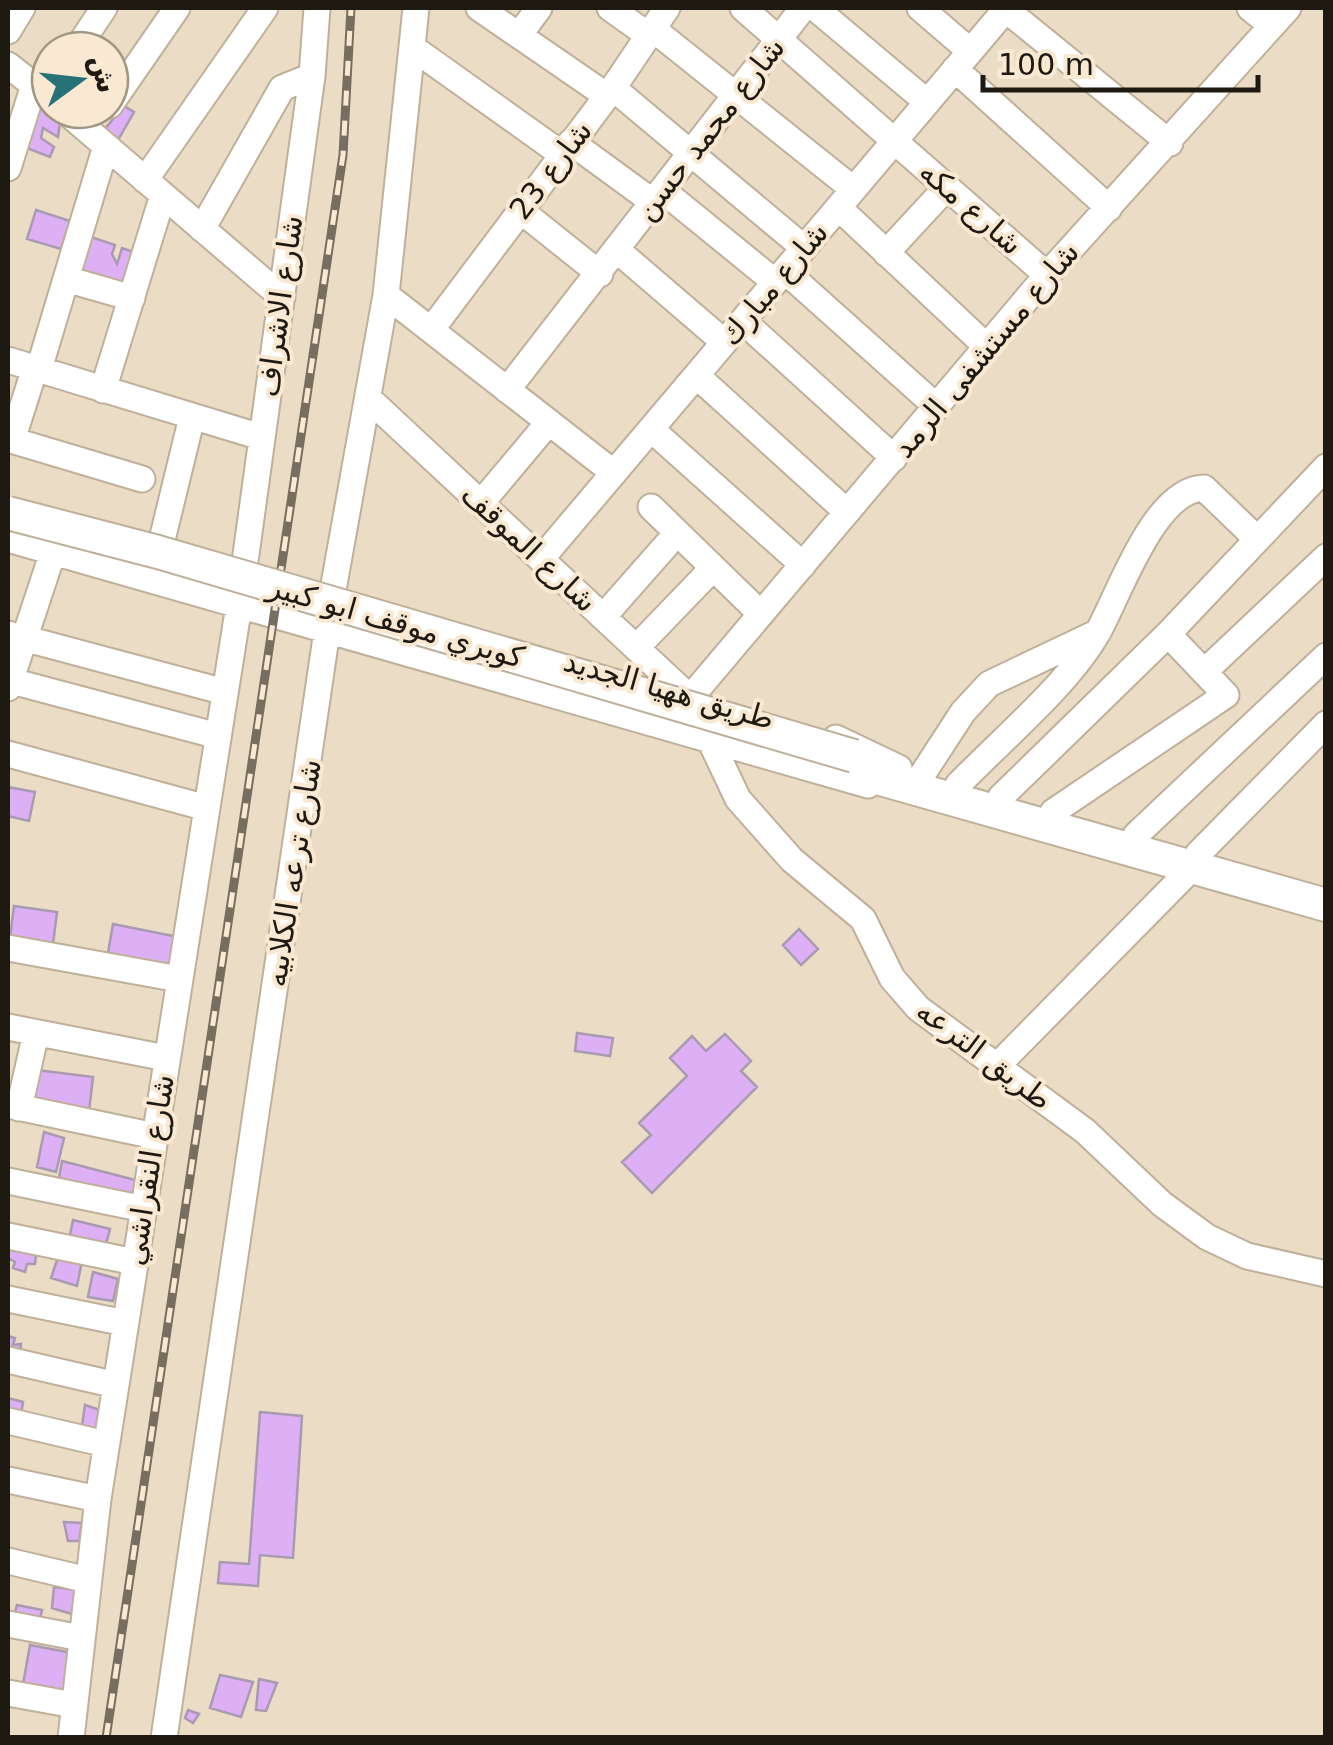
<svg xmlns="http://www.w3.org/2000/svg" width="1333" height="1745" font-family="'DejaVu Sans',Vazirmatn,sans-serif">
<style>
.building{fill:#ddb0f5;stroke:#a89ab0;stroke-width:2.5}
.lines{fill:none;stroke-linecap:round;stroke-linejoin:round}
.minor-casing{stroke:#bfb09a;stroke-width:29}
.major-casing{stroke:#bfb09a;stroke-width:36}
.minor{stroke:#fff;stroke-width:25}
.major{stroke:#fff;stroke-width:32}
.rail-casing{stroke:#786e60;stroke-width:9}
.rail{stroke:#f9e9d3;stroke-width:5;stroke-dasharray:15;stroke-linecap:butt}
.major-bridge-casing{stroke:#bfb09a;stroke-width:36;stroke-linecap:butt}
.major-bridge{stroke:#fff;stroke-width:32}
.labels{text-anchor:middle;stroke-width:8;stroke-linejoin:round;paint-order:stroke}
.street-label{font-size:30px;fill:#1f1a11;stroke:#f9e9d3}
</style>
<rect width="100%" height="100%" fill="#ebdcc6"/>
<!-- building -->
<path class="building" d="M40,103L60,123L58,137L43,128L41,138L54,147L50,157L24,147Z
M124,106L134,112L118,140L103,131Z
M36,210L70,221L61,249L27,239Z
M82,234L115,245L112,254L117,264L122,248L134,252L124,283L110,279L105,285L69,274Z
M8,787L35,792L29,821L8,816Z
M14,906L57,912L53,944L10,938Z
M113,924L183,938L177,967L108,953Z
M799,929L818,949L801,965L783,945Z
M577,1033L613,1038L610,1056L575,1051Z
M725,1034L751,1061L741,1071L757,1087L652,1193L622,1162L651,1135L639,1123L687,1076L670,1058L692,1036L706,1051Z
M37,1070L93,1077L89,1111L34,1104Z
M44,1132L64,1138L56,1172L37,1167Z
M62,1161L139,1181V1202L58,1184Z
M73,1220L110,1229L104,1252L68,1245Z
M9,1248L36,1255L35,1264H27L25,1272L13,1268L15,1262L8,1258Z
M59,1254L82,1261L77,1286L51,1278Z
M93,1272L118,1279L113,1301L88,1297Z
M8,1336L15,1338L13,1345L21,1344L19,1360L8,1357Z
M8,1398L23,1402L20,1421L8,1419Z
M85,1405L109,1413L103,1438L81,1432Z
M260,1412L302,1416L293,1558L260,1555L258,1586L218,1583L220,1562L249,1564Z
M64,1522L82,1523L79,1541H68Z
M54,1587L78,1590L75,1615L52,1608Z
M17,1605L42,1610L38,1628L12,1623Z
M30,1645L78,1654L65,1698L22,1690Z
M220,1675L253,1682L241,1717L210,1708Z
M259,1679L277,1683L266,1711L256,1710Z
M188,1710L199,1714L193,1723L185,1718Z"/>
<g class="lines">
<defs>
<path id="minor" d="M479,8L607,96
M610,8L648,35
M743,8L1047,275
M815,8L927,102
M920,8L970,51
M1004,8L1170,143
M1250,8L1272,26
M653,29L853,189
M8,31L22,8
M519,35L539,8
M413,48L563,155
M76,50L104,8
M8,65L50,98
M955,69L1109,208
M613,88L804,248
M110,105L177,8
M64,110L282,297
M571,142L653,202
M8,168L34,85
M145,180L265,8
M662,190L775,282
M839,208L987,347
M520,210L600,274
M202,229L282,88L312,76
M617,250L724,342
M886,253L947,187
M785,271L937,407
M66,279L132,298
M386,295L614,473
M743,321L894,458
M431,330L613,88L667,8
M8,360L261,437
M39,369L106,146
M697,376L847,512
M103,390L163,195
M507,390L803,8
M368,398L690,698L738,799L792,860L863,919L892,978L918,1008L1085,1131L1162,1204L1207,1237L1247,1256L1326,1274
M651,429L803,565
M8,439L142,479
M12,440L35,368
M481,503L549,422
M651,507L760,613
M8,539L868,785
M161,544L192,417
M541,559L1007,8
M603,617L677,533
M8,634L225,692
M636,648L713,568
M1204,672L1326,557
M8,680L218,736
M8,688L53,552
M690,698L1047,275L1288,8
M836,738L899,768
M8,754L207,808
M922,775L963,712L989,684L1094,634
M958,785C1002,739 1067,686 1098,632C1119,595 1154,489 1204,488L1257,539
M1001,797L1168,634L1326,467
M1053,812L1226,695L1168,634
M1136,835L1326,656
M1198,854L1326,724
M8,948L179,979
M8,1027L166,1058
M997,1066L1192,868
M8,1105L155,1136
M19,1108L36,1033
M8,1181L144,1209
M8,1236L135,1262
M8,1299L125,1323
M8,1360L116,1385
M8,1421L106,1444
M8,1480L98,1499
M8,1561L88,1580
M8,1624L81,1638
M8,1693L74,1705
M71,1738L98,1499L239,605L312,76L317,8
M164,1738L333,590L386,295L416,8"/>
<path id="major" d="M849,770L1326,905"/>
</defs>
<!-- minor casing -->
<use href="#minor" class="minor-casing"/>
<!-- major casing -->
<use href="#major" class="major-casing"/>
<!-- minor -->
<use href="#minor" class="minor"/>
<!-- major -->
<use href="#major" class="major"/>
<defs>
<path id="rail" d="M106,1738L343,155L351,8"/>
</defs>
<!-- rail casing -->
<use href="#rail" class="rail-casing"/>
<!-- rail -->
<use href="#rail" class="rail"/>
<defs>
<path id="major-bridge" d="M8,513L158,552L854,756"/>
</defs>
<!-- major-bridge casing -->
<use href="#major-bridge" class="major-bridge-casing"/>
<!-- major-bridge -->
<use href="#major-bridge" class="major-bridge"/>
</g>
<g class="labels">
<!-- street labels -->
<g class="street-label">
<text transform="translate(710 129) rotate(-52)" y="10">شارع محمد حسن</text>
<text transform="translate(551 170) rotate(-53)" y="10">شارع 23</text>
<text transform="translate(971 208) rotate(41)" y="10">شارع مكه</text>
<text transform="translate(774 284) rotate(-50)" y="10">شارع مبارك</text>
<text transform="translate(280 306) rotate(-82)" y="10">شارع الاشراف</text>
<text transform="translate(986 350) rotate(-50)" y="10">شارع مستشفى الرمد</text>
<text transform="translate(529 548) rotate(43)" y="10">شارع الموقف</text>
<text transform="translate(396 622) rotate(16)" y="10">كوبري موقف ابو كبير</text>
<text transform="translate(669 690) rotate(16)" y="10">طريق ههيا الجديد</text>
<text transform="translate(293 873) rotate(-81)" y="10">شارع ترعه الكلابيه</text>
<text transform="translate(984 1055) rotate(37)" y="10">طريق الترعه</text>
<text transform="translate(149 1170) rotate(-81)" y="10">شارع النقراشي</text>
</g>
</g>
<!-- border -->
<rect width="1333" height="1745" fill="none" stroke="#1f1a11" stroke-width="20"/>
<!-- north arrow -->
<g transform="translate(80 80) rotate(75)"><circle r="48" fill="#f9e9d3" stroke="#a29685" stroke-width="2.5"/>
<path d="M0-8L18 38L0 25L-18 38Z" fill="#277178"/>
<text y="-15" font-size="28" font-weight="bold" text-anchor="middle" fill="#1f1a11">ش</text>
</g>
<!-- scale -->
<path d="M983 75v15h275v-15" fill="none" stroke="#1f1a11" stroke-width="5"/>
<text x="998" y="75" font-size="30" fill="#1f1a11" stroke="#f9e9d3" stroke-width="8" paint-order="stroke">100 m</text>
</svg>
